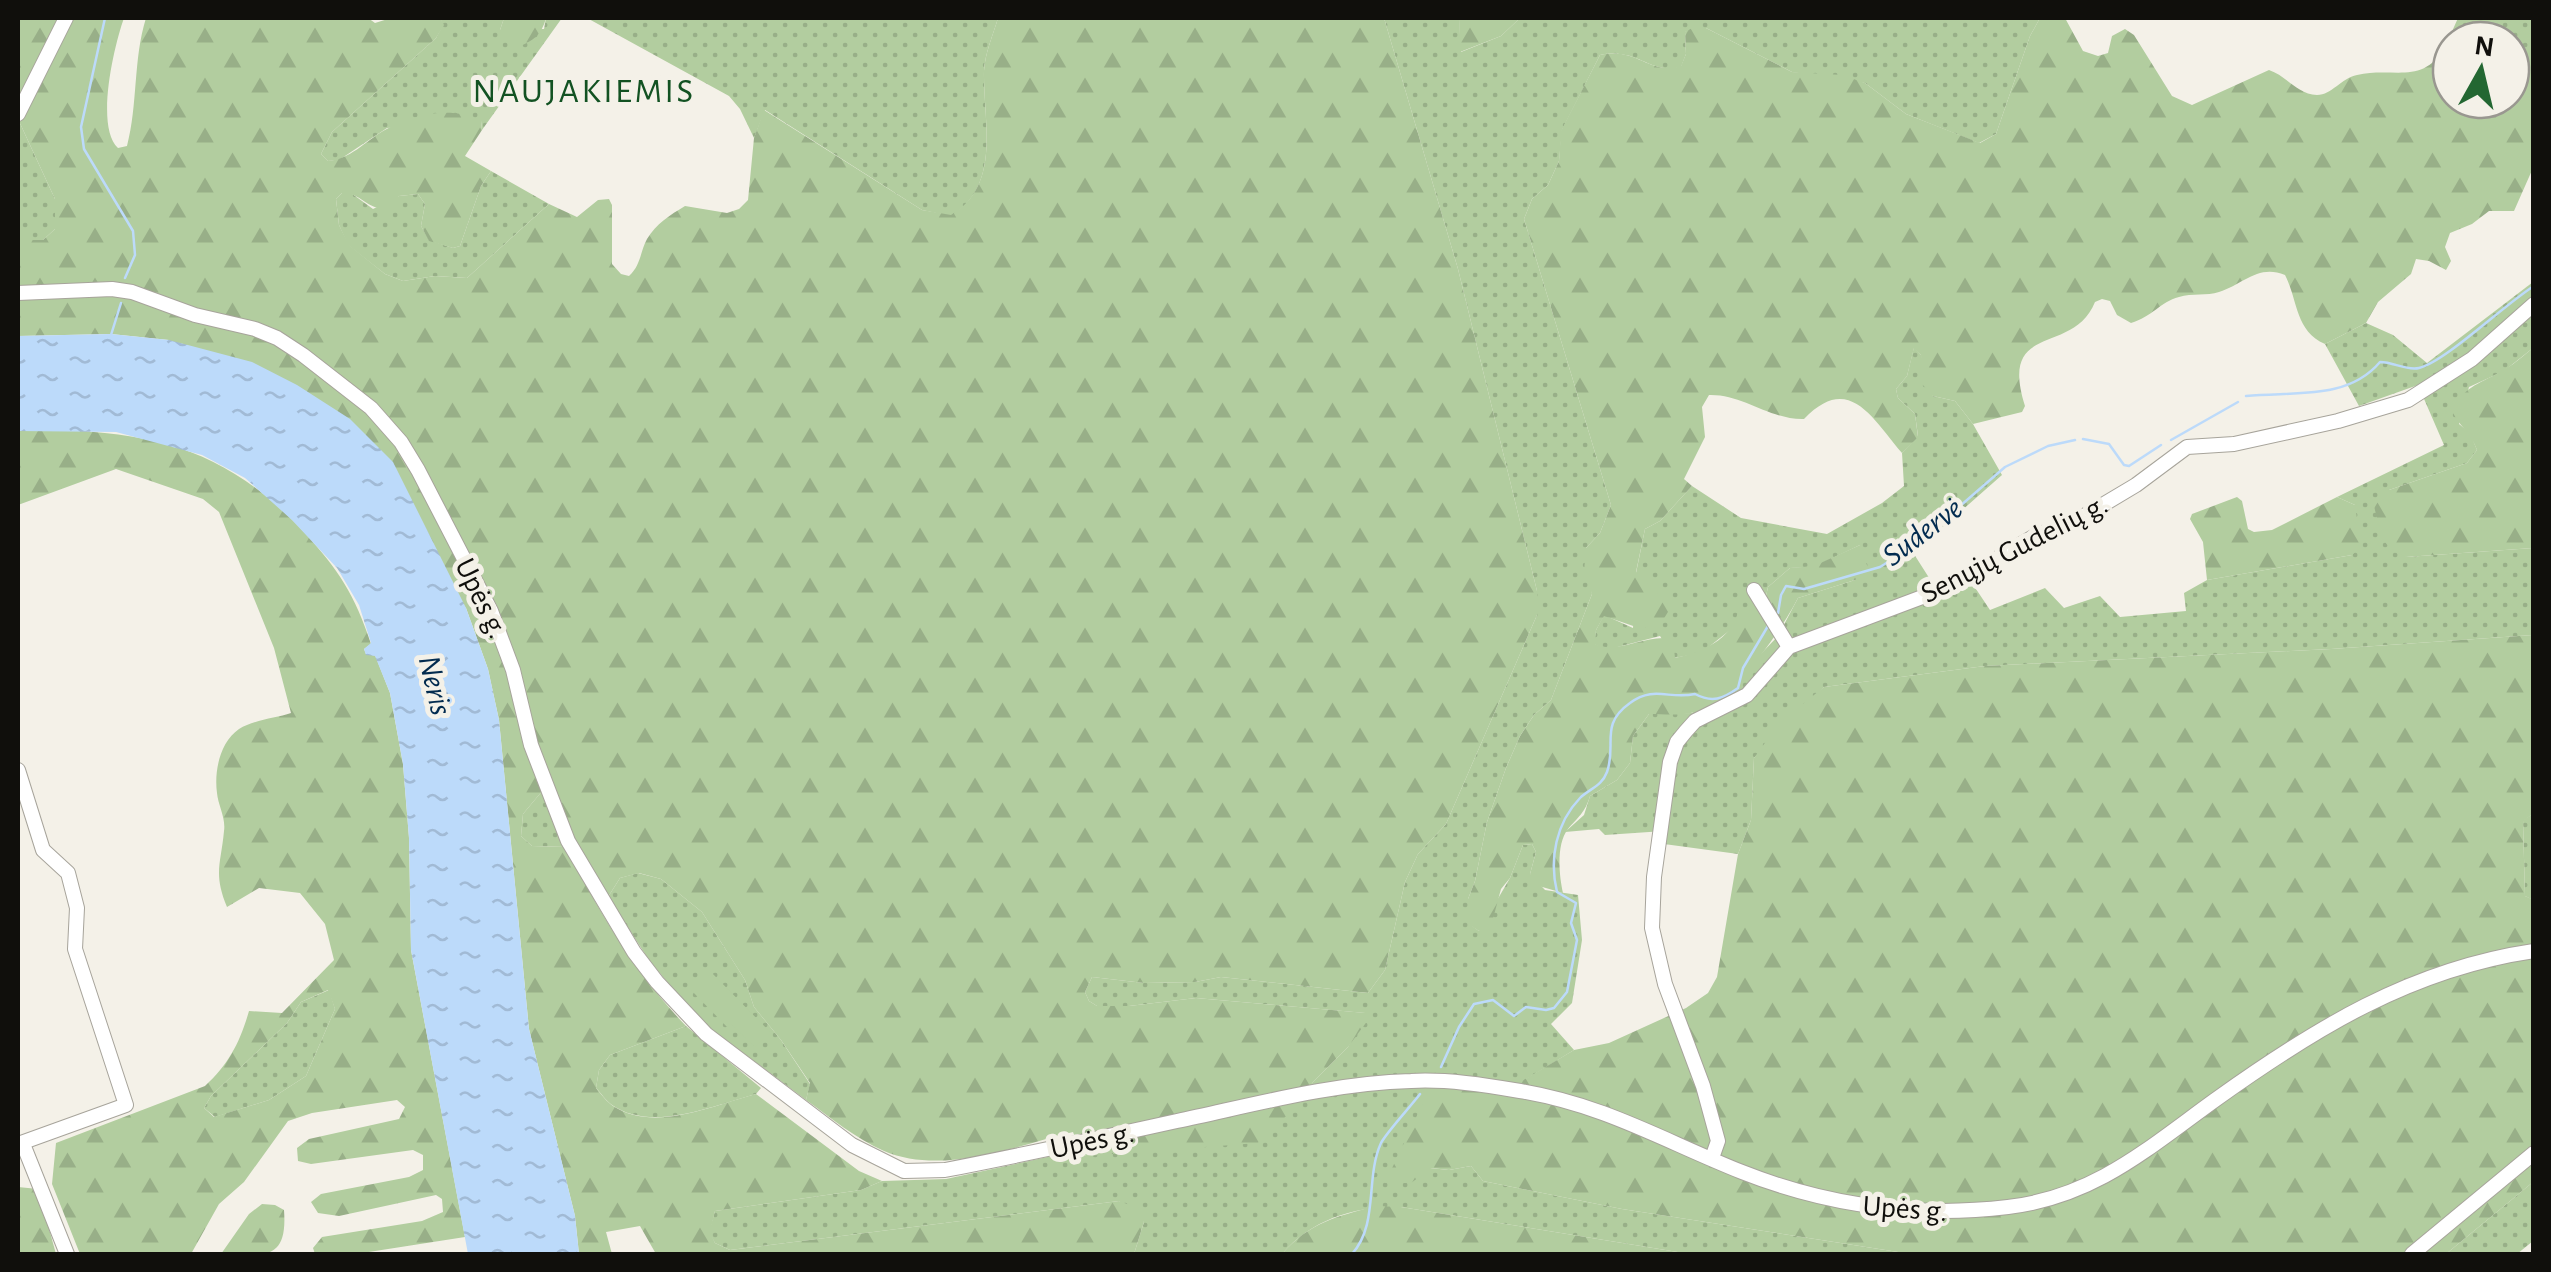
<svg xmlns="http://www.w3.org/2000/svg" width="2551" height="1272" font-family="'Alegreya Sans',sans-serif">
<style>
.grass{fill:url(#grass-dots)}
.forest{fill:url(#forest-firs);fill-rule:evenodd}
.park{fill:#b2cd9f}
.water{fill:url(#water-ripples)}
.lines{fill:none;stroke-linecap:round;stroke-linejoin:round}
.stream{stroke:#bcdafa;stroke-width:2.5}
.minor-casing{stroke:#a7a49b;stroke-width:16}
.minor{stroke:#fff;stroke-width:14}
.labels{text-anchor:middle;stroke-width:10;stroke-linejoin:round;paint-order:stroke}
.street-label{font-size:30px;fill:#100f0c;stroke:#f4f1e8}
.water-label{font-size:32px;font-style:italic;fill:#022b4f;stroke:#f4f1e8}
.quarter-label{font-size:35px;letter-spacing:2.5px;fill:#125222;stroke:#f4f1e8}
</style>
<defs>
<pattern id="grass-dots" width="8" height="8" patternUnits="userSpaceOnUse" patternTransform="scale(2.5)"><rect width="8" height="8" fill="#b2cd9f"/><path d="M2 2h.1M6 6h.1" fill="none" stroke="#98af88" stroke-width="1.8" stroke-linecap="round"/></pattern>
<pattern id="forest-firs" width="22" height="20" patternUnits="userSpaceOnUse" patternTransform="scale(2.5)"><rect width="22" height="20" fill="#b2cd9f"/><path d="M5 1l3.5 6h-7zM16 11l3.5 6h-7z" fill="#98af88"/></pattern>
<pattern id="water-ripples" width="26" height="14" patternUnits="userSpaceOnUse" patternTransform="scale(2.5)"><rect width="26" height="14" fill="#bcdafa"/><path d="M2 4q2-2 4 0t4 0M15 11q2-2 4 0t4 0" fill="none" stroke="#a1bad5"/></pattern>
</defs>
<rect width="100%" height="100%" fill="#f4f1e8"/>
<!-- grass -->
<path class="grass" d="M440,18H504L500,30L544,29L546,18H562L482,130L481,121L387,128L339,160L328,161L321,154L332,132L436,38L443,25Z
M587,18H998C993,35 985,53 984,71C983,121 1002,185 951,216L922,210L765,110L754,138L740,109L729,96Z
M1384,18H1459L1461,52L1501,36L1520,18H2040L2030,36L1996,134L1979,143L1906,114L1865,83L1792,72L1706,28L1685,32L1686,54L1681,67C1649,75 1638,47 1600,55L1562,130L1559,161L1548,185L1532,199L1524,219L1611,505L1600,533L1586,548L1592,594L1551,700L1534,715L1520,736L1506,768L1487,822L1475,881L1468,899V923L1479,931L1510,878L1523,845L1532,844L1536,852L1530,874L1545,890L1578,895L1582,940L1572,1003L1551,1024L1574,1050L1500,1095L1430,1168L1449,1170L1471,1166L1483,1181L1622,1209L1911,1254H1690L1401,1207C1355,1206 1312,1219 1282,1254H1134L1144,1222L1119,1201L730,1250L715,1243L709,1232L715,1211L861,1190L882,1181L946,1179L1080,1150L1086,1156L1301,1102L1313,1082L1348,1047L1365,1013L1196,998L1129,1006H1097L1089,1001L1085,992L1092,977L1144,983L1195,982L1221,977L1368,993L1385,970L1405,882L1418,854L1446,824L1537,615V591L1458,269Z
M2458,18H2533V73L2511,64V40H2451V44L2446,45Z
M18,119L55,199V229L43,240H18Z
M491,171L549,204L467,278L435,276L403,281L385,274L348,245L339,225L336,199L342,193H351L373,209L399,196L418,194L425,204L421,226L429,240L453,248L460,246L481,186Z
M2533,282V348L2504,371L2469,387L2459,424L2470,433L2477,450L2467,463L2389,490L2406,557L2533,548V635L2331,649L1985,666L1824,687L1754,758L1751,820L1738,854L1664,844V831L1605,835L1599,829L1565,832L1584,815L1590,796L1617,780L1630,763L1633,736L1649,714L1692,713L1735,681L1778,636L1798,598L1855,580L1860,545L1814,567L1790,568L1768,587L1763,610L1734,627L1701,653L1674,658L1660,636L1606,650L1594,644L1596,630L1604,615L1633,628L1636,573L1645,529L1660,521L1692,486L1741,518L1827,534L1882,503L1904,486L1902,453L1918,436L1915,414L1898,398L1896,389L1907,376L1914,347L1921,355L1933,396L1955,401L1973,424L2002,475L1943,527L1913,543L1912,551L1940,595L1972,583L1990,610L2045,588L2064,608L2100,596L2120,617L2186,611L2184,593L2207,580L2352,555L2355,505L2337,497L2444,445L2418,385L2359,406L2325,344L2366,323L2393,335L2427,363Z
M543,790L566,847L532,846L521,836L523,814Z
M2533,814V900L2525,896L2523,820Z
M638,873L661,879L702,912L745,980L754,1007L781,1040L810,1084L806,1100L711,1029L683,1001L649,960L608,897L620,878Z
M329,990L335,1009L306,1076L269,1100L215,1117L204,1108L211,1096L287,1023L301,1002Z
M686,1026L761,1088L756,1094C715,1105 652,1133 612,1105C606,1101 601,1093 596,1088L599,1070L610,1055Z
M2533,1182V1241L2517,1254H2446Z"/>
<!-- forest -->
<path class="forest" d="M18,18H124C114,46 95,127 118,148L127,146C138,104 133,60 146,18H368L375,23L391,18H440L444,25L436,38L332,132L321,154L328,161C349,160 366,141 383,131C412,114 452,105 481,121L482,130L465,156L491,171L481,186L460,246L453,248L429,241L421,226L425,204L418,194L399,196L386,209C366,209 360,192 342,193L336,199L339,225L349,245L385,274L403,281L435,276L467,278L549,204L577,217L598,200L609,199L612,205V264L621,274L629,276C641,265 640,252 647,239C656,224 670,215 685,206L727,213L739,209L748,200L754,138L764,110L922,210L951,215C1002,185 983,121 984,71C985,53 993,35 998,18H1384L1458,269L1537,591V615L1446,824L1418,854L1405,882L1385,970L1368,993L1221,977L1195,982L1144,983L1092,977L1085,992L1089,1001L1097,1006H1129L1196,998L1366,1013L1368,1020L1348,1047L1313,1082L1301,1102L1258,1143L1086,1156L1080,1150L1073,1132C1015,1146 943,1176 884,1151C856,1139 830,1117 806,1100L810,1083L781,1040L754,1007L745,980L702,912L661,879L639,873L620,878L608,897L543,790L523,814L521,836L532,846L566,847C599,912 635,973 686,1026L610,1055L599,1070L596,1088C601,1094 607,1102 613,1106C654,1133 714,1105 756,1094L859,1171L882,1181L861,1190L715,1211L710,1232L715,1243L730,1250L1119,1201L1138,1208L1144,1222L1134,1254H656L640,1226L606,1232L612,1254H579L575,1216L529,1029L499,720L488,669L466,608L169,340L111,334L18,336V240H43L55,229V199L18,119Z
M504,18H546C542,34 533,42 517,47L505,40L500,30Z
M1459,18H1520L1501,36L1460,52Z
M2040,18H2065L2083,51L2098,56L2108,53L2112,36L2125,29L2134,35L2172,96L2192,105L2269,70C2287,76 2297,94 2317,95C2332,95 2341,78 2357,75C2394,66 2423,87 2446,45L2451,44V100H2511V64L2533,73V168L2514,211H2489L2472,224L2450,233L2445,247L2451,261L2446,270L2429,261L2416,259L2411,274L2378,302L2366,323L2325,344C2295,331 2298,300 2285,275C2258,264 2244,284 2219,292C2207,296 2192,293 2179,297C2160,302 2152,317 2131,323L2117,315L2110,301L2102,299L2095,302C2073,357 1998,320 2025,406L2022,412L1973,424L1955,401L1933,396L1922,384L1921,355L1914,348L1907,376L1896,389L1898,398L1915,414L1918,437L1902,453C1872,418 1849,372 1804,419C1770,420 1743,394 1709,395L1702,407L1705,437L1684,479L1692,486L1660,521L1645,529L1636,572L1671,607L1663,620L1642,629L1604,616L1596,630L1595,644C1618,655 1647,633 1673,639L1675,658C1702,652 1731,640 1738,612L1748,606L1763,610L1768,587L1790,568L1814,566L1860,545L1869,571L1855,580L1798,598C1780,633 1733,700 1695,712C1681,716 1663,714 1649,714L1633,736L1630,763L1617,780L1590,796C1585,813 1578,817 1568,829C1556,844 1559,875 1563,893L1532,884L1530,874L1536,852L1532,844L1523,845L1510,878L1501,889L1491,926L1479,931L1468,924V899L1475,881L1487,822L1506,768L1520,736L1534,715L1551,700L1592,594L1584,572L1586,548L1600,533L1611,505L1524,219L1532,199L1548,185L1559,161L1561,131L1600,55C1638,47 1650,76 1681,66L1686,54L1685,32L1694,27L1706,28L1792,72L1842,75L1865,83L1906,114L1980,143L1996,134L2030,36Z
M2533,348V548L2406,557C2381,550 2380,529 2374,506L2389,490L2467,463L2477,450C2471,433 2461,428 2453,413C2460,388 2479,384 2500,372C2512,366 2523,356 2533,348Z
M62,430C165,434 232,455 304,532C338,569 355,595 371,644L364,649L366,654L375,655L390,693L403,764L409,838L411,950L465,1237L356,1254H315L313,1248L322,1237L422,1221L443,1212L442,1199L436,1195L339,1216L318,1213L311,1202L321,1194L409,1177L423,1170V1155L413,1150L311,1164L298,1161L297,1148L309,1139L399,1119L405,1107L397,1100L312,1113L288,1121L244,1182L219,1204L191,1254H80L52,1184L56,1143L205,1086C229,1064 240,1042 249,1011L282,1013L334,960L325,924L300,893L259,888L227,907C213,873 221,864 224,831C226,818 218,805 217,793C214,771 220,742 239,729C253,720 276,718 291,713L274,648L219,512L203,499L116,469L18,505V431ZM328,990L335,1009L306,1076L269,1100L214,1117L204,1108L211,1096L287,1023L301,1002Z
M2237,497L2242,501L2248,529L2254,532L2272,530L2337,497L2355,505L2361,547L2352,555L2207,580L2203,542L2190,519L2192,514Z
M2533,635V814L2523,821L2525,896L2534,900L2533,1182L2446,1254H1911L1622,1209L1483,1181L1471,1166L1449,1170L1431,1168L1411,1183H1385L1431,1086L1500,1094L1574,1050L1609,1043L1686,1008L1708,993L1717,977L1738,854L1751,820L1754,758L1780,722L1824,687L1985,666L2331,649Z
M18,1187L38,1189L56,1254H18Z
M262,1204L275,1205L284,1210C288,1263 262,1255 221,1254L249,1214Z
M1375,1206L1401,1207L1690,1254H1282C1310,1222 1336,1217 1375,1206Z"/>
<!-- park -->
<path class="park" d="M710,971L770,1032L755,1047L731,1024L727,1027L691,990Z"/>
<!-- water -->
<path class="water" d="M111,334L169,340L252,362L297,385L350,419L393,462L466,608L488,669L499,720L529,1029L575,1216L579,1254H468L411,950L409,838L403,764L390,693L375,656L366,655L364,649L371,643L359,605L337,568L292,520L245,478L202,455L116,432L18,431V336Z"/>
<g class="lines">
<!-- stream -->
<path class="stream" d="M105,18L81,127L84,149L133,231L135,255L125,278
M111,335L121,303
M2246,396C2293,391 2347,401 2380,362C2394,362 2406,371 2419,368C2445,362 2505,304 2534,286
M2083,439L2109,444L2124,465L2129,466L2161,445
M2171,440L2238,402
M1778,613L1781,595L1786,586L1804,589L1880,567L1891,560L1904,542L1952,513L2005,467L2048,446L2075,440
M1441,1067L1459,1027L1474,1004L1493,1000L1514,1016L1526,1007L1546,1010L1554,1008L1567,992L1577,940L1571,923L1576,903L1557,892C1549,859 1556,823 1580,798C1589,789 1602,786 1607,772C1617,744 1599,725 1630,703C1654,685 1670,700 1695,694C1712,703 1723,699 1738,688L1743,668L1768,626
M1352,1254C1379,1224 1365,1178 1381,1143C1386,1133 1411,1106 1420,1094"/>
<defs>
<path id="minor" d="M18,114L66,18
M18,293L112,289L132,292L195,315L255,329L277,338L303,355L371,408L401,442L418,470L491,611L513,670L531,745L568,841L634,952L657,982L706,1034L852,1145L904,1171L945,1170C1023,1155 1100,1138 1177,1121C1253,1105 1332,1083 1411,1081C1446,1079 1485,1085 1520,1091C1605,1105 1664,1141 1742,1172C1828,1206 1915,1218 2008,1207C2094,1197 2147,1149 2215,1100C2314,1029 2411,969 2534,951
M1754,590L1789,647
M18,770L43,850L68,873L77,908L75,949L126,1105L18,1144
M23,1144L67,1254
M1712,1158L1718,1141L1703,1086L1665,984L1652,928L1654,877L1670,762L1677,742L1686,731L1695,721L1747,695L1789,647L1949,587L2033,537L2079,519L2136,485L2187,447L2234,444L2338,421L2408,400L2472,359L2534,304
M2412,1254L2534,1153"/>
</defs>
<!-- minor casing -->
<use href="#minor" class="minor-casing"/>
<!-- minor -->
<use href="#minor" class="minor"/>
</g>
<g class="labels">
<!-- street labels -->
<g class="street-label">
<text transform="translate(2014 548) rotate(-27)" y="10">Senųjų Gudelių g.</text>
<text transform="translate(482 598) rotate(64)" y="10">Upės g.</text>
<text transform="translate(1092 1140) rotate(-12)" y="10">Upės g.</text>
<text transform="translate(1905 1208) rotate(4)" y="10">Upės g.</text>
</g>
<!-- water labels -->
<g class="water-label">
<text transform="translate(1922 531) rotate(-37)" y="11">Sudervė</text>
<text transform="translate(436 685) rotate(77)" y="11">Neris</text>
</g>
<!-- quarter labels -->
<g class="quarter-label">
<text x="584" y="102">NAUJAKIEMIS</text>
</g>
</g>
<!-- border -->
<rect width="2551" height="1272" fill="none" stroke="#100f0c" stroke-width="40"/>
<!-- north arrow -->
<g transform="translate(2481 70) rotate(8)"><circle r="48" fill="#f4f1e8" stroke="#999790" stroke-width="2.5"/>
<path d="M0-8L18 38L0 25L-18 38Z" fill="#236732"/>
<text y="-15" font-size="28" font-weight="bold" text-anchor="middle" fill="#100f0c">N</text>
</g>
</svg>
